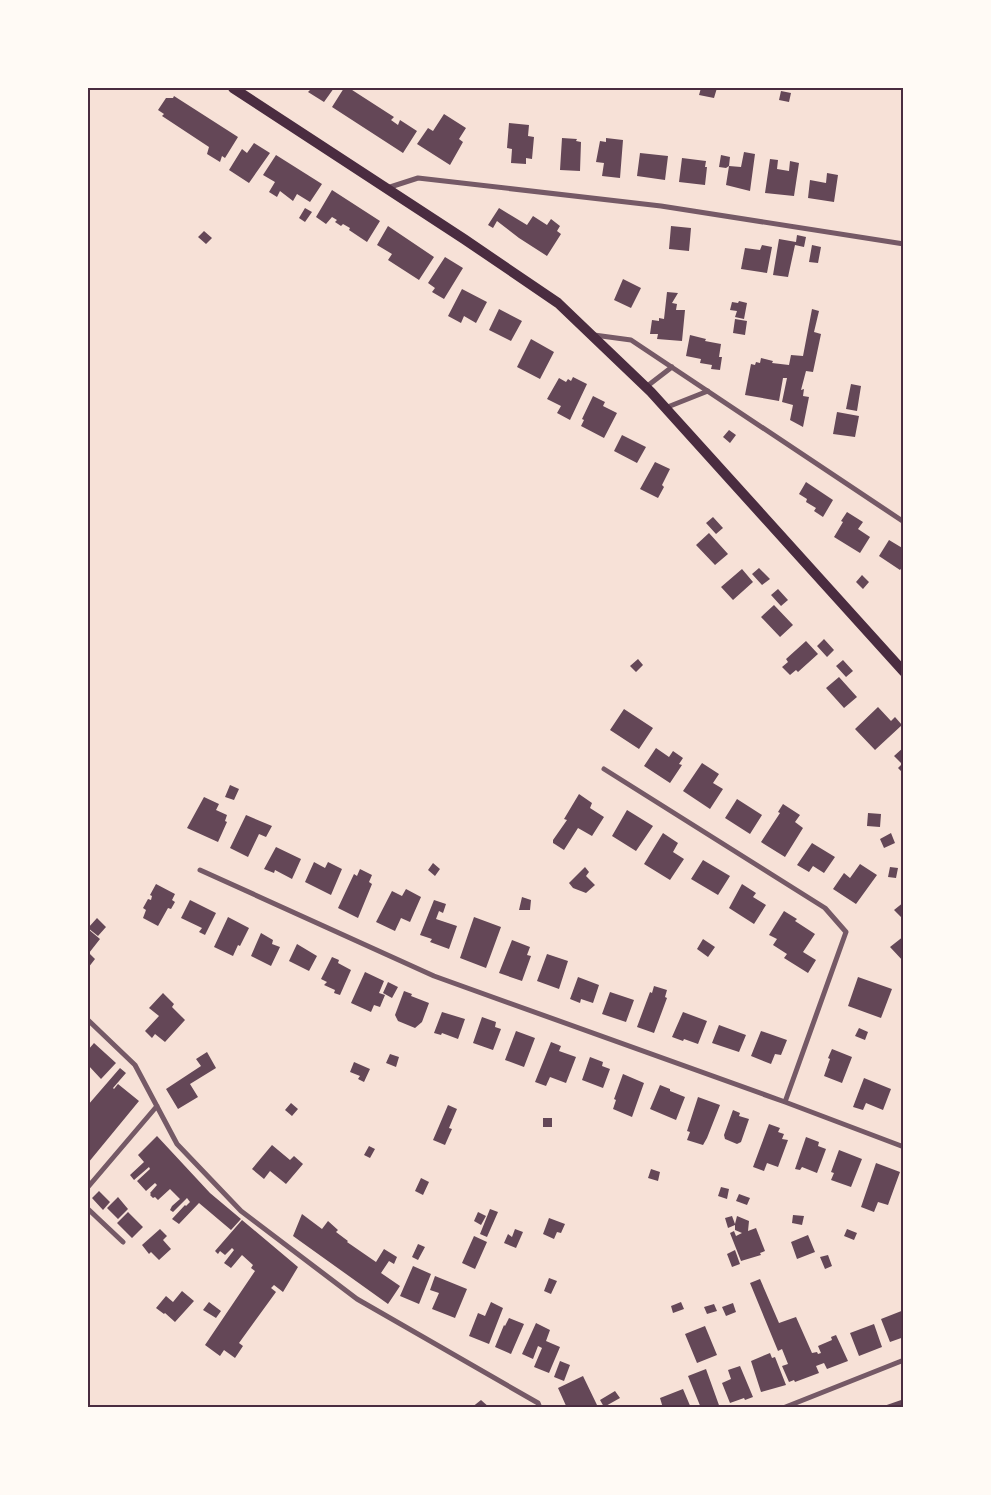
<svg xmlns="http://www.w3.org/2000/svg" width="991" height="1495" font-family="'Source Serif 4',serif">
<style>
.building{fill:#644757}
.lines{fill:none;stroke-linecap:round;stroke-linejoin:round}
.minor{stroke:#755966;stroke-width:5}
.secondary{stroke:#4a2c40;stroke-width:10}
.neatline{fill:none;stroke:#4a2c40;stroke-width:2}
</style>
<rect width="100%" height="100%" fill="#f7e1d7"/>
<!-- building -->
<path class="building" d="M306,88H334L324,102L308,92L310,90Z
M344,88H349L394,117L391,120L398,125L400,120L417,131L403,153L332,107Z
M701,88H717L714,98L699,95Z
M781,91L791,93L789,102L779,100Z
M174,96L238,137L225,158L222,156L220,162L207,154L209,147L162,116L164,114L158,110L166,98H173Z
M444,114L466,128L459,139L463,142L450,165L417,144L428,128L433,131Z
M509,123L529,125L528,136L534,137L532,159L526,158V164L511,163L512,149L507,148Z
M562,138L577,139L576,141L581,142L580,171L560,170Z
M606,138L623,140L620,178L602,176L604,163L596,162L600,141L606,142Z
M254,143L270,153L249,183L229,170L242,149L247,153Z
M744,152L755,154L750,191L726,185L729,166L741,167Z
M640,153L668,156L665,180L637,176Z
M276,155L322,184L310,202L297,194L293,201L280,191L277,197L269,192L275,182L263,175Z
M721,155L730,157L729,166L726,168L719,167Z
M682,158L706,161L705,167H707L705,185L679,182Z
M770,159L778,160L777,169L789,171L790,161L799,163L794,196L765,193Z
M827,173L838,175L834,202L808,198L810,180L826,183Z
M332,190L380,221L367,242L349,230L350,228L343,224L341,226L335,222L337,220L332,217L326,224L316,217Z
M305,208L312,212L305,222L299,218Z
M499,208L527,225L533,216L547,225L551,219L560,226L557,231L561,234L547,256L519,238L497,221L493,228L488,225Z
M388,226L434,257L419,280L388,260L392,254L377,245Z
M671,226L691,228L689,251L669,249Z
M204,231L212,238L206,244L198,237Z
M797,235L806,237L804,247L795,245L788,277L773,275L779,239L796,242Z
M762,245L772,247L767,273L741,269L745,248L760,250Z
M812,245L821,247L818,263L809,262Z
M445,257L463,268L444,299L432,292L435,288L428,283Z
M623,279L641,288L631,308L614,300Z
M462,289L487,302L476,323L464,316L461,323L448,316Z
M667,292L678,293L672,303L677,304L676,310H685L682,341L657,339L658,334H650L652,320L659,321V318L664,319Z
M739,301L747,303L744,319L735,317L737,311L730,310L732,302L738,303Z
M499,309L522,321L511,341L489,330Z
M812,309L819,311L814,332L821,334L813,372L806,371L801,390L804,389L803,396L809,397L803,427L790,420L793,405L782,402L787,378H783L779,401L745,395L751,364L755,365L756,362L760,363L761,358L773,361L772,363L789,365L791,355L803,356Z
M735,319L747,321L745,335L733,333Z
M690,335L706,339L705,341L721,344L719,357H722L720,370L711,369L712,365L700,363L701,359L686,356Z
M531,339L554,352L540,379L517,367Z
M573,377L587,384L570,420L557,413L561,406L547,399L559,378L566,382L568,379L571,381Z
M851,384L861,386L857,411L846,409Z
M593,396L605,402L603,406L617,413L604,438L581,426L584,420L582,419Z
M837,412L859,416L855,437L833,434Z
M729,430L736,435L730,443L723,437Z
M622,435L646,447L637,463L614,451Z
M655,462L670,469L662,485L664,487L658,498L640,489Z
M806,482L833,500L823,517L814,511L816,508L806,502L807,499L799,494Z
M847,512L863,522L858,529L870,537L860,553L834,537L843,522L841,521Z
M713,517L723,528L716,534L706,523Z
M709,533L728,554L715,565L696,545Z
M889,540L904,549V565L900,570L879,556Z
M759,568L770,579L762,585L752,574Z
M742,569L753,582L733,600L721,587Z
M862,575L869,582L863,589L856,582Z
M778,589L788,600L781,606L771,595Z
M774,605L793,625L780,637L761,617Z
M824,639L834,650L827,657L817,646Z
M806,641L818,654L798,672L796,670L790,675L782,667L788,662L786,659Z
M638,659L643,665L636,672L630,666Z
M843,660L853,671L846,677L836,666Z
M839,677L857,697L844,708L826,688Z
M878,707L891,721L895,717L902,725L875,750L855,729Z
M624,709L653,728L639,749L610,730Z
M904,747V774L898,768L902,764L894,756Z
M656,748L669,757L673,751L683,758L679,764L682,765L670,783L644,766Z
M702,763L719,774L713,783L723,789L710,809L683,791Z
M230,785L239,789L234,800L225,797Z
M579,794L592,803L590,808L604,817L592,836L578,828L564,850L553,843V840L567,820L564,819Z
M204,797L219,804L216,810L227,815L225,821L227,822L218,842L187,828Z
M737,799L762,815L750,834L725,818Z
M783,804L800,815L795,822L803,828L785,857L761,842L780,813L778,812Z
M627,810L653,826L636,851L612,836Z
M868,813L881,814L880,827L867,826Z
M246,815L272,826L266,837L259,834L248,857L230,848Z
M663,833L678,843L673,852L684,859L670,880L644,864Z
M891,833L895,843L884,848L880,839Z
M812,843L835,857L824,873L813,866L809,872L797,865Z
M276,847L301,859L292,879L275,870L274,873L264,869Z
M703,860L730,876L718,895L691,879Z
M314,862L325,868L328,862L342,869L331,895L305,882Z
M433,863L440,869L435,876L428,870Z
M860,864L877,875L856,904L833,889L844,873L850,878Z
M585,867L589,872L586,876L595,885L586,893L573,888L569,883Z
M890,867L898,868L896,878L888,877Z
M360,869L372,875L369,882L372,884L358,918L338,908L354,874L357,876Z
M156,884L175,894L172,900L175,902L171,909L168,908L158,926L143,918L146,910L143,908L148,899L151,900L152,896L150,895Z
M742,884L756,893L753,897L766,905L754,924L729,908Z
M406,889L421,897L410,922L401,918L395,931L376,922L392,891L402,896Z
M522,897L531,900L530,910H519Z
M190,900L216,913L205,935L199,932L202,928L181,918Z
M434,900L446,904L443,913L439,911L436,919L457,926L449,949L430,942L432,939L420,935Z
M904,902V920L894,910Z
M784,911L797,919L795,921L815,934L803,952L816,960L808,973L784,958L787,954L773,945L777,939L769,935Z
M228,917L249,928L240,946L238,945L233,956L214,947Z
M474,917L501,927L486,968L460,958Z
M97,918L106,927L98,936L88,928Z
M88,929L100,939L89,953L95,959L88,968Z
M261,933L273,940L272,944L280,947L271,966L251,956Z
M904,936V962L890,947Z
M703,939L715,947L708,957L697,949Z
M512,940L530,947L527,955L531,956L522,981L499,973Z
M297,944L317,956L309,971L289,961Z
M547,954L568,961L559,989L537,981Z
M332,957L339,960L338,963L351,970L340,995L334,993L335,990L324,985L327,982L321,979Z
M365,972L384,981L379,993L385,995L380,1007L374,1005L371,1012L351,1003Z
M578,977L599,985L593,1003L581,999L580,1003L570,999Z
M858,977L892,989L881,1018L848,1006Z
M388,982L398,987L392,998L383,993Z
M654,986L667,990L665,997L667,998L654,1033L637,1027L650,992L652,993Z
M404,991L412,994L411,996L429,1003L422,1022L415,1028L398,1021L395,1015Z
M610,992L634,1000L626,1022L602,1014Z
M163,993L174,1004L172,1007L185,1020L165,1042L155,1034L152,1038L145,1031L159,1016L149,1008Z
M442,1012L465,1019L458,1039L442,1033L441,1035L434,1033Z
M683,1012L707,1021L698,1044L684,1039L683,1041L672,1037Z
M482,1017L496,1022L495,1027L501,1029L493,1050L473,1043Z
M719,1025L746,1035L739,1052L712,1043Z
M859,1028L868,1032L865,1040L855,1036Z
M516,1031L535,1038L524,1067L505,1060Z
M761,1031L787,1040L781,1055L775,1054L771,1064L751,1056Z
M551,1042L561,1046L559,1051L576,1057L566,1083L550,1077L546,1086L535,1082Z
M94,1043L116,1063L101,1079L88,1065V1050Z
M832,1049L852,1057L842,1083L824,1076L830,1059L828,1058Z
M207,1052L216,1068L190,1084L198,1097L178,1109L166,1089L201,1066L196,1059Z
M390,1054L399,1057L396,1067L386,1063Z
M590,1057L603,1062L602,1066L610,1069L603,1088L582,1080Z
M354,1062L370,1069L364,1082L358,1079L360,1076L350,1072Z
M120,1068L126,1073L113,1088L114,1089L118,1084L139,1101L88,1163V1105Z
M623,1074L644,1083L632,1117L613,1109L616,1100L614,1099Z
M864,1078L891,1089L883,1110L866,1103L863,1110L853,1107Z
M660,1085L670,1089V1091L685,1097L676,1120L650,1109Z
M698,1097L720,1105L707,1138L703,1145L687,1140L690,1132L687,1131Z
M291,1103L298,1109L292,1116L285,1110Z
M448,1105L457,1109L449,1128L452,1129L445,1145L433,1140Z
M733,1110L740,1113L739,1116L749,1119L741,1142L737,1144L725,1139L724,1135Z
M543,1118H552V1127H543Z
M769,1124L780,1128L778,1132L784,1134L782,1139L788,1140L778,1167L767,1163L764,1171L753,1167Z
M157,1136L210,1193L241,1219L231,1230L199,1203L179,1224L172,1219L185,1205L186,1206L190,1202L187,1198L173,1212L170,1210L172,1206L180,1199L170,1189L158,1200L155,1197L153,1198L150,1195L151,1194L150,1193L157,1185L155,1183L146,1191L137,1181L150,1169L149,1167L134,1180L130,1175L144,1162L138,1155Z
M806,1137L819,1142L818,1146L826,1149L817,1173L802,1167L800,1170L795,1169Z
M272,1145L290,1160L294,1156L303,1164L286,1184L270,1171L264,1179L252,1169Z
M369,1146L375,1149L370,1158L364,1155Z
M839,1150L862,1159L851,1187L831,1180L834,1173L831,1172Z
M876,1163L900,1172L888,1205L878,1202L874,1212L861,1207Z
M651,1169L660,1172L658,1181L648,1178Z
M421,1178L429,1182L423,1195L415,1191Z
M721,1187L729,1189L727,1199L718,1196Z
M99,1191L110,1202L103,1210L92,1198Z
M739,1194L750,1198L747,1205L736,1201Z
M118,1197L128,1209L118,1219L107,1208Z
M490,1209L498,1212L487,1237L480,1234Z
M128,1212L143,1227L132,1238L117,1223Z
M478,1212L486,1216L481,1225L474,1221Z
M302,1214L322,1229L328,1221L338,1230L336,1232L348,1241L347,1242L376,1262L384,1249L397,1257L394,1264L389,1261L381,1273L400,1286L388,1304L293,1236Z
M793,1215L804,1216L802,1225L792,1223Z
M732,1216L735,1224L737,1216L749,1221L748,1231L756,1228L765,1251L760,1253L761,1255L741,1261L730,1233L734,1231L736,1236L742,1233L735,1230V1225L728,1228L725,1218Z
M549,1218L565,1224L561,1233L557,1232L554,1239L543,1234Z
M242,1220L298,1267L283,1292L274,1285L271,1288L276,1292L239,1343L243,1346L235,1358L224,1350L220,1356L205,1345L255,1271L251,1268L253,1265L242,1255L231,1268L224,1263L234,1250L232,1248L225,1255L220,1251L218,1254L215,1251Z
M160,1229L167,1236L163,1240L171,1249L159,1260L151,1252L149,1254L142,1245Z
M515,1229L523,1232L516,1248L504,1243L508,1234L512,1237Z
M847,1229L857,1233L854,1240L844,1236Z
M808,1235L815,1252L797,1259L791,1242Z
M474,1236L487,1242L475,1269L462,1263Z
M418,1244L425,1247L418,1260L412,1257Z
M735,1250L740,1264L732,1267L727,1254Z
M828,1255L832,1266L825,1269L820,1257Z
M413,1266L431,1274L419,1304L400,1296Z
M435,1276L467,1289L455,1318L432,1309L439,1293L430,1290Z
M549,1278L557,1281L551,1294L544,1291Z
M760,1279L779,1323L796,1317L812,1353L817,1352L818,1354L821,1353L818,1346L832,1340L831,1337L836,1335L848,1361L827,1369L824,1363L816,1366L819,1373L795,1382L794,1380L789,1382L782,1366L788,1364L782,1349L778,1351L750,1283Z
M182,1291L194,1301L175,1322L165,1313L164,1314L156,1308L166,1296L173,1302Z
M209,1302L221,1311L216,1318L203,1310Z
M491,1302L503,1308L489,1344L469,1336L478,1313L485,1316Z
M681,1302L684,1309L673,1313L671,1306Z
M733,1303L736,1312L726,1316L722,1307Z
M714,1304L717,1311L707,1314L704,1307Z
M904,1310V1337L890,1342L881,1319Z
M509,1318L524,1324L511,1354L495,1347L504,1325L505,1326Z
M536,1323L550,1330L546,1341L560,1347L549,1373L534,1367L542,1348L538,1346L533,1359L522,1354Z
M874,1324L882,1347L859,1356L850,1333Z
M705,1326L717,1355L697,1363L685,1334Z
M770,1353L772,1358L775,1357L786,1385L761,1392L751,1361Z
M560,1361L570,1365L564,1381L554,1377Z
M740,1366L753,1397L745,1400L744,1398L730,1403L722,1383L731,1379L728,1370Z
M706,1369L720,1408H701L688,1376Z
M583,1376L597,1405L592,1408H567L558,1388Z
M683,1389L691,1408H663L660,1398Z
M615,1391L620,1398L604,1407L600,1400Z
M904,1399V1408H881V1407Z
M481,1400L490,1408H471Z"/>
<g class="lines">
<!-- minor -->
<path class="minor" d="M387,188L418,178L661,206L904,244
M594,335L631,340L904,522
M646,387L672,367
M665,408L708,391
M604,769L825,908L846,932L785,1102
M200,870L434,976L785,1102L904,1147
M88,1020L135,1065L177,1144L241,1211L357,1299L538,1403L540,1408
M88,1187L157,1106
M88,1209L123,1242
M783,1408L904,1360"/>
<!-- secondary -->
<path class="secondary" d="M233,88L464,239L558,303L651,392L904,672"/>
</g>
<!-- border -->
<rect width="991" height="1495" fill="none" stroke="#fffaf5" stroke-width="178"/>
<rect x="89" y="89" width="813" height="1317" class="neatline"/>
</svg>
